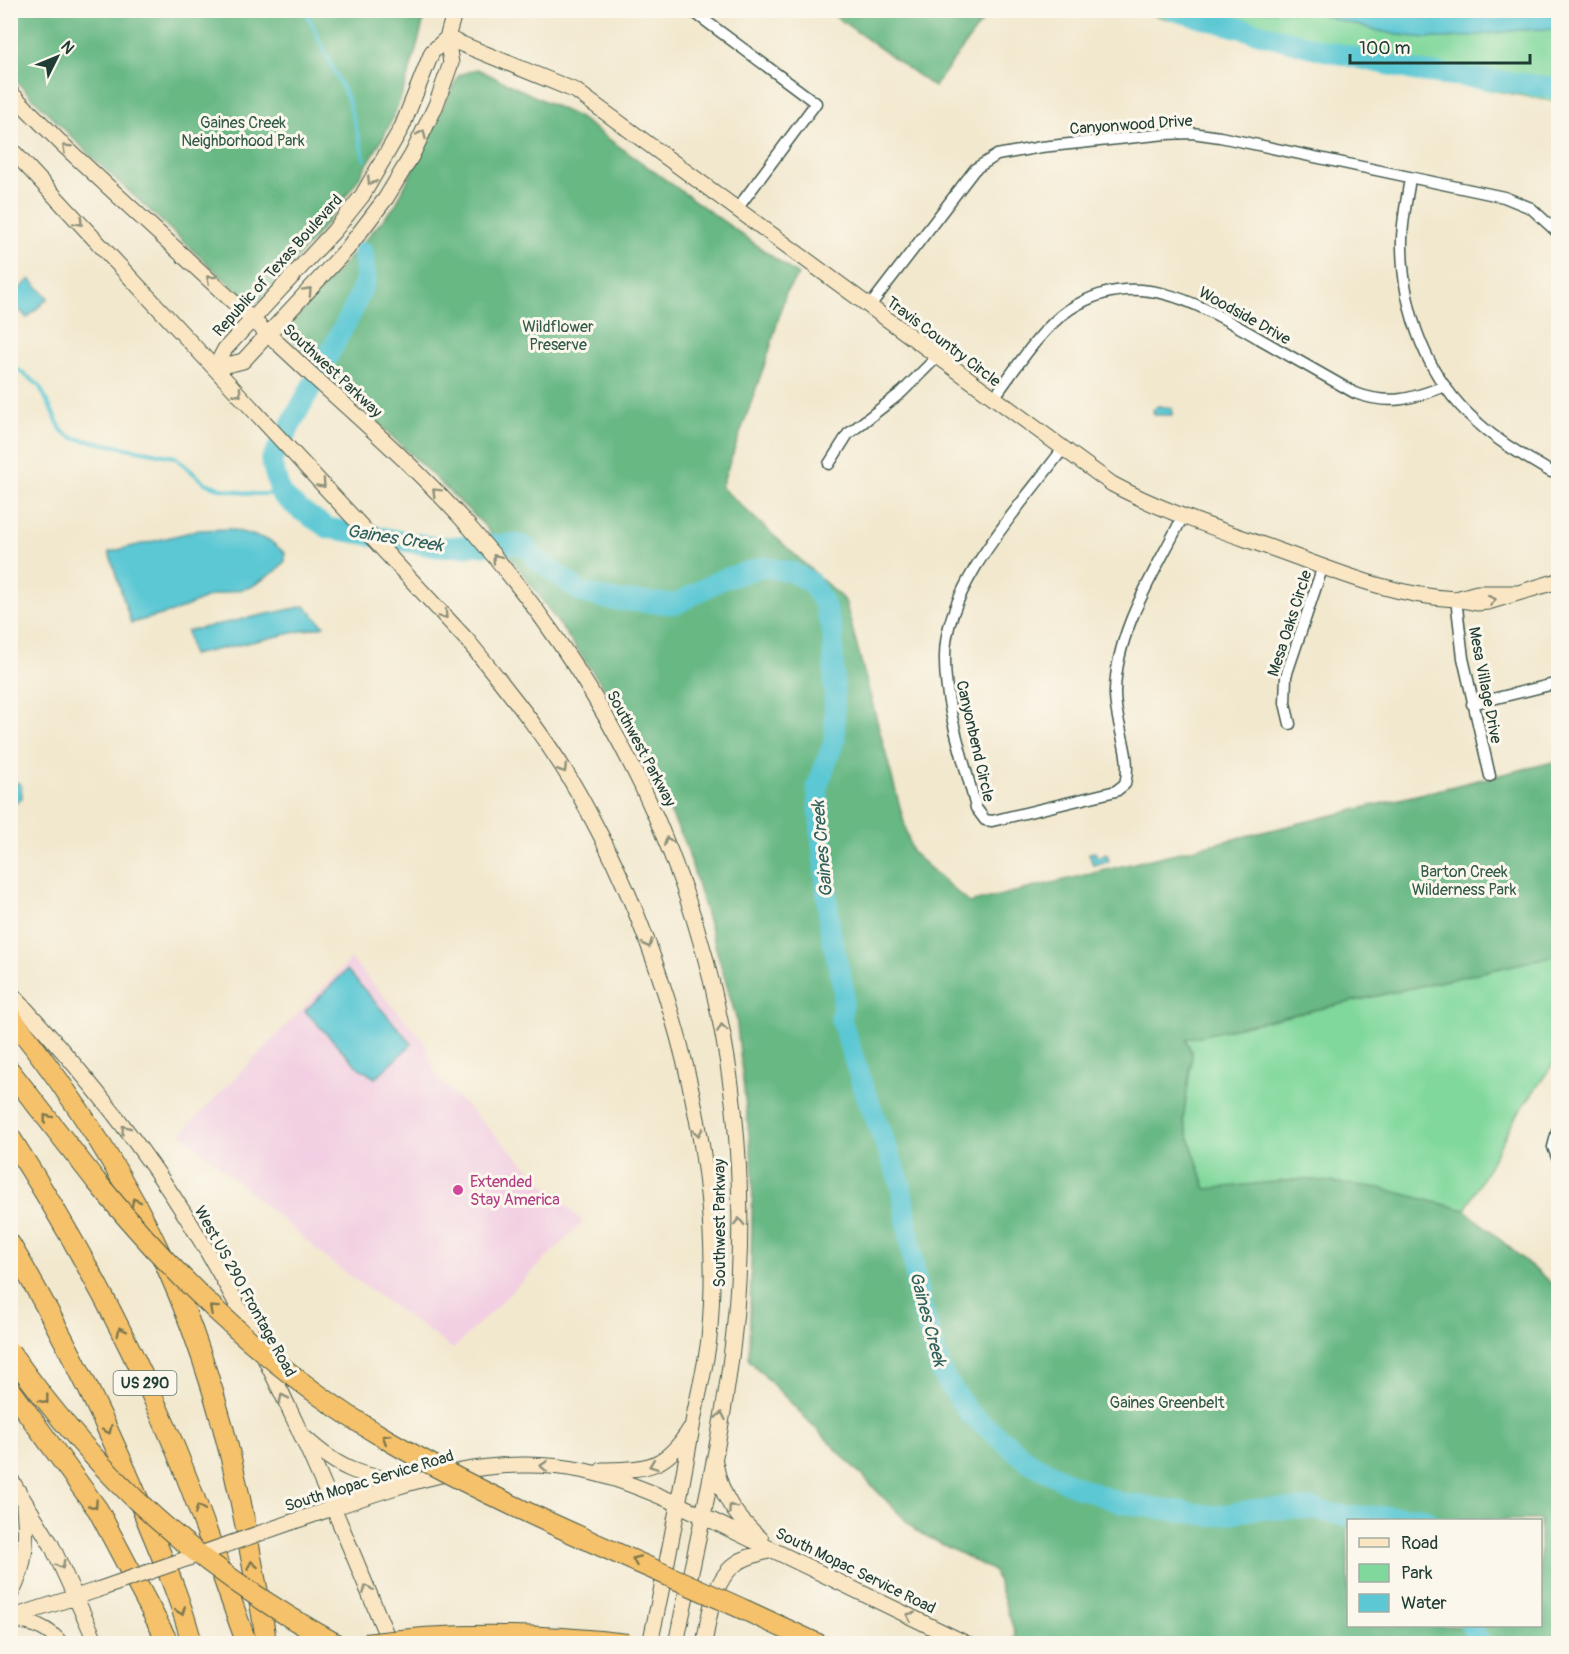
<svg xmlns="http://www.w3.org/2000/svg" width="1569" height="1654" font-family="Pangolin,sans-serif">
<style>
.built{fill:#f2cfe2}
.green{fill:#80d89c;stroke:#508a68;stroke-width:1.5}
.forest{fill:#68b884;stroke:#447a5c;stroke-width:1.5;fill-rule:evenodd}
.water{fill:#5cc8d4;stroke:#3e8284;stroke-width:1.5}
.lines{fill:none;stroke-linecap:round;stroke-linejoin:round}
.stream{stroke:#5cc8d4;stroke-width:4}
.river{stroke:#5cc8d4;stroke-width:21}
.street-casing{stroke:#3f574b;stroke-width:13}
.secondary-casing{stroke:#3f574b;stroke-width:17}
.highway-casing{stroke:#3f574b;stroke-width:22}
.street{stroke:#fff;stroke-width:10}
.secondary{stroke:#fbe6c4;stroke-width:15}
.highway{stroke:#f5c16b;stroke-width:20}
.secondary-bridge-casing{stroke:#3f574b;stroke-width:17;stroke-linecap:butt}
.highway-bridge-casing{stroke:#3f574b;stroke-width:22;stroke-linecap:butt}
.secondary-bridge{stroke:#fbe6c4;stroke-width:15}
.highway-bridge{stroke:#f5c16b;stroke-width:20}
.oneway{stroke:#8d927c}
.oneway2{stroke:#7f784d}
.hotel-dot{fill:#d1479c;stroke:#fbf7ec;stroke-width:2}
.labels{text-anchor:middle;stroke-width:6;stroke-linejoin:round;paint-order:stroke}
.shield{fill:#fbf7ec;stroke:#61756b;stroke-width:1.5}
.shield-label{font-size:15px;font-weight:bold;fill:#1f3d34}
.park-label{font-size:16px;fill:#325c49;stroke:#fbf7ec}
.street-label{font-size:16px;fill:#1f3d34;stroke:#fbf7ec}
.hotel-label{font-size:16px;fill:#b23c85;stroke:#fbf7ec;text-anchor:start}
.water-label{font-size:18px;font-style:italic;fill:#2e605c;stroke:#fbf7ec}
</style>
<rect width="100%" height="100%" fill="#fbf7ec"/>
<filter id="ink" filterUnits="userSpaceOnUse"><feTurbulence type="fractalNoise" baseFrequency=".0167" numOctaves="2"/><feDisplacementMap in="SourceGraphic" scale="12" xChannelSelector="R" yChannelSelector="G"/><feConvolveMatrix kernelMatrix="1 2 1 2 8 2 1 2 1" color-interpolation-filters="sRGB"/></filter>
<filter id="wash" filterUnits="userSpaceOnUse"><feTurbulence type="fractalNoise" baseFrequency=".008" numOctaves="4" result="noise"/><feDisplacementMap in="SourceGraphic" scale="24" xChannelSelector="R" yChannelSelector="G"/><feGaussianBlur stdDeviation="1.35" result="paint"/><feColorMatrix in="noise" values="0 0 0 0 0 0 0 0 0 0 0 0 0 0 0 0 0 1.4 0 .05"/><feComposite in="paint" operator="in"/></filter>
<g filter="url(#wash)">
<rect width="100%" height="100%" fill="#f2e8ce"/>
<!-- built -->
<path class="built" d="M351,959L423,1040L438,1078L583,1222L453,1349L331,1262L181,1133Z"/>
<!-- green -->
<path class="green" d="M1136,11H1558V102L1405,75L1285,48Z
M1558,761V1057L1515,1118L1465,1210L1558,1289L1206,1189L1183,1120L1192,1054L1114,868Z"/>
<!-- forest -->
<path class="forest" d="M11,10H426V11C416,51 402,105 381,141C348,201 304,252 258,302L248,301L95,160L11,76Z
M828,11H990L934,87Z
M477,69L578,117L798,275L786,292L769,352L721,487L845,601L912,852L969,903L1558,761V955L1186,1039L1192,1055L1183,1120L1206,1189L1304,1179L1381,1188L1465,1210L1558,1289V1643H1013L1015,1633L994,1571L916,1531L749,1360L753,1171L736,1017L686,845L624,716L528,580L485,526L289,337L293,322L395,206L459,75ZM1348,1520H1540V1626H1348Z"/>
<!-- water -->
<path class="water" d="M1310,11H1402L1425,18L1558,11V30C1521,26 1482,37 1444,38C1397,39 1354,25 1310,11Z
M30,279L48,298L27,318L11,301V297Z
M1158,406L1172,408V415H1154L1153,410Z
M230,529L269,540L285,553V561L276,571L251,587L210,596L176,611L131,623L109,552L199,530Z
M305,606L324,626L192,655L187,631Z
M11,779L21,785L22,798L11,807Z
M1095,852L1097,857L1107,854L1109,861L1093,865L1089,853Z
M347,970L412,1044L375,1078L358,1067L305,1011Z"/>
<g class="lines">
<!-- stream -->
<path class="stream" d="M305,10L348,100L365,160
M10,364L39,385L62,431L73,438L175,457L205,483L222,489L252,494H281"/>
<!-- river -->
<path class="river" d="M1172,10L1322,50L1416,71L1558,88
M363,252L366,279L353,310L271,461L281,494L300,510L328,528L437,547L514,544L525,546L534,557L581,592L611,600L676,604L720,580L763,567L792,572L811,583L824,603L833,634L835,739L817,787L830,929L844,991L841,1019L862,1084L901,1185L919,1298L942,1374L969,1413L1029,1462L1072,1485L1121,1503L1214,1516L1258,1509H1312L1345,1516L1421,1517L1427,1520
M1471,1626L1481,1644"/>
</g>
</g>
<g filter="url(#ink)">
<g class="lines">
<defs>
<path id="street" d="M691,10L816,103L737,209
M1410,178C1407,200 1401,224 1402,247C1403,313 1427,379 1478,423C1500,443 1526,457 1551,472
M869,307L975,169L997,155L1041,147L1166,134L1192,133L1220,137L1504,197L1531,208L1558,233
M993,399C1014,371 1041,328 1070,309C1138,265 1200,305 1260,339C1292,357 1323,375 1355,393C1390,406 1411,399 1445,386
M1062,450C1021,506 945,585 945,656C944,707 964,759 976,808L985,820L992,821L1116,791L1125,784C1133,755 1114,722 1115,692C1116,629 1156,571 1183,516
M829,464L848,434L902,392L937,357
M1456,599L1463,658L1490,776
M1472,704L1558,683
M1290,724L1285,703L1286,676L1323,566
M1558,1128L1553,1147L1558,1160"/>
<path id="secondary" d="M447,38L576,91L1112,484C1164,512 1221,530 1277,550C1336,571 1392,596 1456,599
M10,92L62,144C146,222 231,299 314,377C368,426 424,475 472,530C661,746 758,1009 737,1297C729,1414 699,1529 676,1644
M10,148L467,640C511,694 556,749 588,811C670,963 726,1164 709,1338C706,1366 698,1394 693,1422C680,1496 666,1570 650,1644
M215,368L243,361L347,249L386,198L412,155L436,105L451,63L447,38L455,10
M215,368L225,349L334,231L362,196L402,127L432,52L447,38
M1518,593H1477L1456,599L1477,603L1488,602L1558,581
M10,992C76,1063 138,1139 189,1221C271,1354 331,1499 390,1644
M305,1438C340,1470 360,1476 406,1482
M715,1462C721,1497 735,1516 761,1539
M602,1470C646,1469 665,1470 690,1429
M10,1478L51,1544L97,1644
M292,1522C387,1490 483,1449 585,1471C618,1478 649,1491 680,1505L967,1644
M10,1596C27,1566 27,1538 24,1506
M10,1618L97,1590
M12,1619C32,1623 48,1627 61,1644
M704,1644C709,1617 713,1579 737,1563C747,1556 761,1553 772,1550"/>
<path id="highway" d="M10,1016C143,1183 212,1335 249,1545C254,1577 263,1611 266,1644
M10,1071L96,1181
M10,1137C71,1232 125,1331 169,1434C199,1503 221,1574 247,1644
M10,1244C64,1334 109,1427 148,1523C164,1562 182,1603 192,1644
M10,1389L98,1510L169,1644
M747,1611L818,1644"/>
</defs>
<!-- street casing -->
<use href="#street" class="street-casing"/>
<!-- secondary casing -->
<use href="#secondary" class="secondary-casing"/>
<!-- highway casing -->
<use href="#highway" class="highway-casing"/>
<!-- street -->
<use href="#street" class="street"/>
<!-- secondary -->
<use href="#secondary" class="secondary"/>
<!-- highway -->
<use href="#highway" class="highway"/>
<defs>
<path id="secondary-bridge" d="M97,1590L292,1522"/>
<path id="highway-bridge" d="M96,1181C178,1282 273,1372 386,1439C501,1506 626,1556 747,1611
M10,1352C101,1481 198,1568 336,1644
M366,1644C453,1632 540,1634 627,1644"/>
</defs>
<!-- secondary-bridge casing -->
<use href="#secondary-bridge" class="secondary-bridge-casing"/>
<!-- highway-bridge casing -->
<use href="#highway-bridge" class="highway-bridge-casing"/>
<!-- secondary-bridge -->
<use href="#secondary-bridge" class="secondary-bridge"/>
<!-- highway-bridge -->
<use href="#highway-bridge" class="highway-bridge"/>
</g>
<!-- one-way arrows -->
<defs><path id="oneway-chevron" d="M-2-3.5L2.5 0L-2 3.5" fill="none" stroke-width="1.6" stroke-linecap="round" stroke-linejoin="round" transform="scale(1.5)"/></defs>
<g class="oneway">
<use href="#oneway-chevron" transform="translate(422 134) rotate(-65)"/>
<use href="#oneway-chevron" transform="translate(66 148) rotate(-137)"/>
<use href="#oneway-chevron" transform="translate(371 181) rotate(122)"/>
<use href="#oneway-chevron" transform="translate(79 222) rotate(47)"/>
<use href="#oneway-chevron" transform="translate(210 279) rotate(-138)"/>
<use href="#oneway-chevron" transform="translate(308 291) rotate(-47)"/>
<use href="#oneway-chevron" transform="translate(238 393) rotate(47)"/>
<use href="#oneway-chevron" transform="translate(322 484) rotate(47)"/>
<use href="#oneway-chevron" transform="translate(436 492) rotate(-135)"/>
<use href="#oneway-chevron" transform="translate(496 558) rotate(-130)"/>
<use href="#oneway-chevron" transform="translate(1492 600) rotate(-14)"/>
<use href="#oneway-chevron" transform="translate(444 615) rotate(47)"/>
<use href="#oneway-chevron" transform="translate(563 769) rotate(58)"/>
<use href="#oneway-chevron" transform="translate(668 841) rotate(-110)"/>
<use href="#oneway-chevron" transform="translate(648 944) rotate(69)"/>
<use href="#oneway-chevron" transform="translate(722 1028) rotate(-99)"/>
<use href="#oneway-chevron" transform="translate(125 1129) rotate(-127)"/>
<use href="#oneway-chevron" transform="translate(698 1132) rotate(80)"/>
<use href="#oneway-chevron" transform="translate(739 1222) rotate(-91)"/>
<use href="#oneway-chevron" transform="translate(283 1398) rotate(-116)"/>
<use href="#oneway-chevron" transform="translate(721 1416) rotate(-79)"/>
<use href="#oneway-chevron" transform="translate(653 1465) rotate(159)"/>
<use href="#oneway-chevron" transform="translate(544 1466) rotate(-177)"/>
<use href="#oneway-chevron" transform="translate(732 1508) rotate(-125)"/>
<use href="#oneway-chevron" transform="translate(61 1565) rotate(63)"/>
<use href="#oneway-chevron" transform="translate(367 1589) rotate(-113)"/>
<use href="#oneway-chevron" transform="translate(910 1616) rotate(-154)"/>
</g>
<g class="oneway2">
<use href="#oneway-chevron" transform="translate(47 1118) rotate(-128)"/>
<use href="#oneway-chevron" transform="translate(135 1202) rotate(-118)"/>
<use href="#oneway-chevron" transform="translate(213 1309) rotate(-138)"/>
<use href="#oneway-chevron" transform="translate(121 1331) rotate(-117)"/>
<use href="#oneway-chevron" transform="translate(45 1400) rotate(52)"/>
<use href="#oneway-chevron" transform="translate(108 1430) rotate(65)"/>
<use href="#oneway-chevron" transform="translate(386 1438) rotate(-149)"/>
<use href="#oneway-chevron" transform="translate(94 1505) rotate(56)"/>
<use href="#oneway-chevron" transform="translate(199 1509) rotate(-112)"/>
<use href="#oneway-chevron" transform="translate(636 1560) rotate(-156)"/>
<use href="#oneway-chevron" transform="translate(252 1565) rotate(-100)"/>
<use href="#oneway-chevron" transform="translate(181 1611) rotate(70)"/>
</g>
</g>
<!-- markers -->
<circle class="hotel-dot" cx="458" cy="1190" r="6"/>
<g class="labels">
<!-- shield labels -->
<rect class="shield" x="113.5" y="1371" width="63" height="24" rx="4.5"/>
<g class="shield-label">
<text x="145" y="1388">US 290</text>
</g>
<!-- park labels -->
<g class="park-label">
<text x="243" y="128">Gaines Creek<tspan x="243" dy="18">Neighborhood Park</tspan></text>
<text x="558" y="332">Wildflower<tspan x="558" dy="18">Preserve</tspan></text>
<text x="1464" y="877">Barton Creek<tspan x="1464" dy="18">Wilderness Park</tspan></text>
<text x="1167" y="1408">Gaines Greenbelt</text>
</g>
<!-- street labels -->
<g class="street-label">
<text transform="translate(1131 124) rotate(-4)" y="6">Canyonwood Drive</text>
<text transform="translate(277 265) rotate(-48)" y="6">Republic of Texas Boulevard</text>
<text transform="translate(1245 315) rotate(29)" y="6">Woodside Drive</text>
<text transform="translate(944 341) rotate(37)" y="6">Travis Country Circle</text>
<text transform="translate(333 370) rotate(43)" y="6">Southwest Parkway</text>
<text transform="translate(1289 623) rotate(-72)" y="6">Mesa Oaks Circle</text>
<text transform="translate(1486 685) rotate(79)" y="6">Mesa Village Drive</text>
<text transform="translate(976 741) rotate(77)" y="6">Canyonbend Circle</text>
<text transform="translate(642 748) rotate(62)" y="6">Southwest Parkway</text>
<text transform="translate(719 1223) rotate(-90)" y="6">Southwest Parkway</text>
<text transform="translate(246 1291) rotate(61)" y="6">West US 290 Frontage Road</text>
<text transform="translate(369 1480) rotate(-17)" y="6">South Mopac Service Road</text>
<text transform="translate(856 1570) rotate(26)" y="6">South Mopac Service Road</text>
</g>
<!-- hotel labels -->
<g class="hotel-label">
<text x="470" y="1187">Extended<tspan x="470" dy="18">Stay America</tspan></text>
</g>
<!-- water labels -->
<g class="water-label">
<text transform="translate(395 538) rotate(9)" y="6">Gaines Creek</text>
<text transform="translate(822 849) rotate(-95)" y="6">Gaines Creek</text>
<text transform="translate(928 1319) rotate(75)" y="6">Gaines Creek</text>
</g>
</g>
<!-- margin -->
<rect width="1569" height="1654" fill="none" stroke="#fbf7ec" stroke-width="36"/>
<!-- legend -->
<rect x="1347" y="1519" width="195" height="108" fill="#fbf7ec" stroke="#a3ada2" stroke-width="1.5"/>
<rect x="1359" y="1538" width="30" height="9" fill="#fbe6c4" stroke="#a3ada2" stroke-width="1.5"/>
<text x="1401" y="1549" font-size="18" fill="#1f3d34">Road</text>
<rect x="1359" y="1564" width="30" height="18" fill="#80d89c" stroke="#a3ada2" stroke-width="1.5"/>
<text x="1401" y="1579" font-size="18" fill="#1f3d34">Park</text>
<rect x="1359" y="1594" width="30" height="18" fill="#5cc8d4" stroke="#a3ada2" stroke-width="1.5"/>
<text x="1401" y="1609" font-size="18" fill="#1f3d34">Water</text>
<!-- north arrow -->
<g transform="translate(57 57) rotate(47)" stroke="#fbf7ec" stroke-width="4.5" paint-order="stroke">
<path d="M0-4.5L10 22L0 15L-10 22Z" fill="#1f3d34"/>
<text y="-9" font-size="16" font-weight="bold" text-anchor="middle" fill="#1f3d34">N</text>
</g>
<!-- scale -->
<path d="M1350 54v9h180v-9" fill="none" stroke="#1f3d34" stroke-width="3"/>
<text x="1359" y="54" font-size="18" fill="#1f3d34" stroke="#fbf7ec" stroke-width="4.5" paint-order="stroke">100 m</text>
</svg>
